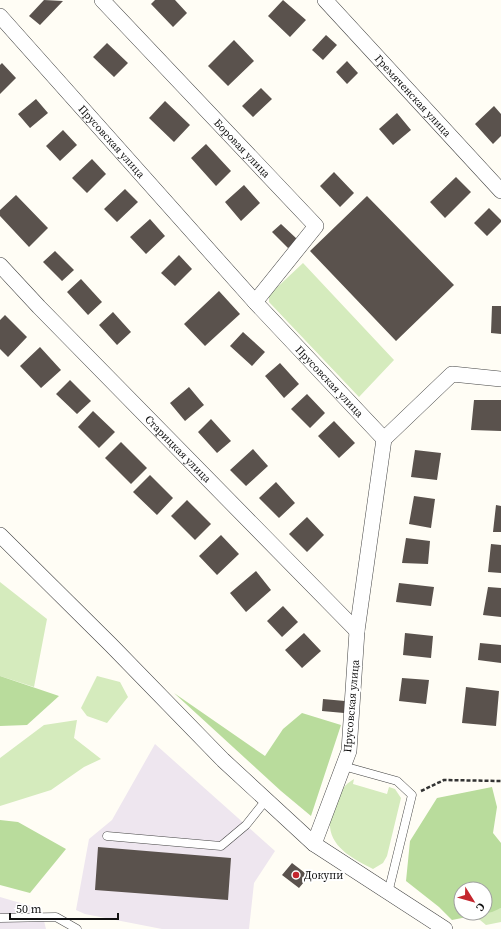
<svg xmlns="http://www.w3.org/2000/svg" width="501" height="929" font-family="'Source Serif 4',serif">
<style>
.industrial{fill:#eee6ef}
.green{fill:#d5ebbd}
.forest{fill:#b9dc9c;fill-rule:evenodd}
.building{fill:#5a524d}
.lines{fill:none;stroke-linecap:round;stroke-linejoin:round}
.service-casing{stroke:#444;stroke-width:9}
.minor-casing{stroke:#444;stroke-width:16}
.path{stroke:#333;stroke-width:2.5;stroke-dasharray:4 2;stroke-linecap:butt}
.service{stroke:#fff;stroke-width:8}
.minor{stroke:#fff;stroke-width:15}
.poi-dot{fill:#c4262e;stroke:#fff;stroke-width:1.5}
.labels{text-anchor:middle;stroke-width:4;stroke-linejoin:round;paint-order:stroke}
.street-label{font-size:11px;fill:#111;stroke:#fff}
.poi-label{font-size:11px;fill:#111;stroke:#fff;text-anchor:start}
</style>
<rect width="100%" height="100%" fill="#fffdf5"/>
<!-- industrial -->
<path class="industrial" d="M155,744L275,851L254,883L249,929H162L85,914L76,910L89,839L112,820Z
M0,897L41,909L46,929H0Z"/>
<!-- green -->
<path class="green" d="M303,263L394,360L359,397L269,302V295Z
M0,582L47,619L34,687L0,676Z
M97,676L120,682L128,697L107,723L87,716L81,708Z
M77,720L74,738L101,759L84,767L51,790L0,806V758L44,725Z
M354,779L353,784L387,794L389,787L395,789L401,798L387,856L383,863L373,869C356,860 332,849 330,827C329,821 334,813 336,807C340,793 341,787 354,779Z
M501,908V922L486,925L474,915Z"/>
<!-- forest -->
<path class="forest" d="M0,676L59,696L27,725L0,726Z
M174,693L265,756L283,729L302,713L341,725L311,816L281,791Z
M492,787L497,807L493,833L501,843V908L492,912L452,920L439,907L406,881L410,841L437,798ZM461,889H485V913H461Z
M0,820L18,822L66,849L30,893L0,885Z"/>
<!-- building -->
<path class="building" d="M44,0L63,1L40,25L29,16Z
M155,0H175L187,13L173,27L151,4Z
M283,0L306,20L290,37L268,16Z
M326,35L337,45L323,60L312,50Z
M234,40L254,61L228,86L208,66Z
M107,43L128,63L114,77L93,57Z
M347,61L358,73L347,84L336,72Z
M2,63L16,78L0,94V65Z
M261,88L272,99L253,117L242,106Z
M36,99L48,113L30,128L18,114Z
M165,101L190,125L174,142L149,118Z
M494,106L501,114V136L493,144L475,124Z
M397,113L411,130L393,145L379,129Z
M63,130L77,145L60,161L46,146Z
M206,144L231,171L216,186L191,158Z
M92,159L106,174L87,193L72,178Z
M334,172L354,193L340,207L320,186Z
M456,177L471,192L445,218L430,202Z
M244,185L260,203L241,221L225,202Z
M125,189L138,202L117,222L104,209Z
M16,195L48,228L29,247L0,216V210Z
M367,196L454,285L396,341L310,251Z
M489,208L501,220V222L487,236L474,223Z
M150,219L165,236L146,254L130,237Z
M281,224L297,239L288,248L272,232Z
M55,251L74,270L62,281L43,262Z
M179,255L192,269L175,286L161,273Z
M81,279L102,302L88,315L67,292Z
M219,291L240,314L205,346L184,324Z
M492,306H501V334L491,333Z
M113,312L131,332L117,345L99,325Z
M5,315L27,337L8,357L0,349V320Z
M243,332L265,352L252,366L230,346Z
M40,347L61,370L41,388L20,366Z
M280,363L299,384L284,398L265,376Z
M70,380L91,401L77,414L56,394Z
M189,387L204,405L185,421L170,403Z
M307,394L325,413L310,428L291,409Z
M474,400H501V431L471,430Z
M93,411L115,432L99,448L78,427Z
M211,419L231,441L217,453L198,432Z
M334,421L355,443L339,458L318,436Z
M121,442L147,468L131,484L105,458Z
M253,449L268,466L246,486L230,470Z
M415,450L441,453L437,480L411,477Z
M150,475L173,498L157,515L133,492Z
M276,482L295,503L279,518L259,498Z
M414,496L435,499L431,528L409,524Z
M187,500L211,524L195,540L171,516Z
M496,505L501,506V532H493Z
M307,517L324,535L307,552L289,534Z
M221,535L239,554L217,575L199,556Z
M406,538L430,541L428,564L402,563Z
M491,544L501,545V573L488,572Z
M256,571L271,590L246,612L230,593Z
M399,583L434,587L431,606L396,602Z
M488,587L501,588V617L483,615Z
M283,606L298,622L282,637L267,621Z
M304,633L321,651L302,668L285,650Z
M405,633L433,636L431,658L403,655Z
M480,643L501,645V663L478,660Z
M402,678L429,680L426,704L399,701Z
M466,687L499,691L496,726L462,723Z
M323,699L345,701L344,713L322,711Z
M98,847L231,858L228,900L95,890Z
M292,863L309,876L299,888L282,875Z"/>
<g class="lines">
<defs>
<path id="service" d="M343,766L397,781L412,795L388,893
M107,836L221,846L246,825L266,800
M0,918L56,917L77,929"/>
<g id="minor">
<path id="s1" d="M102,0L316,226L255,302"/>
<path id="s2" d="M325,0L501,191"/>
<path id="s3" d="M0,16L255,302L384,439L357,631L349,751L314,844"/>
<path id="s4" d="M0,265L39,307L357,631"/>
<path d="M384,439L452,374L501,379"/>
<path d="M0,535L111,645L223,760L314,844L445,929"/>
</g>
</defs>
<!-- service casing -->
<use href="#service" class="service-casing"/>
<!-- minor casing -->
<use href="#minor" class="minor-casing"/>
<!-- path -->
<path class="path" d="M421,791L444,780L501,781"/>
<!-- service -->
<use href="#service" class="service"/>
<!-- minor -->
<use href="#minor" class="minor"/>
</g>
<!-- markers -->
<circle class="poi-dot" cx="296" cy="875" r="4"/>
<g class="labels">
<!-- street labels -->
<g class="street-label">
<text dy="4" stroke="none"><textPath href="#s2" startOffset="130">Гремяченская улица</textPath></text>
<text dy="4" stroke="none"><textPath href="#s3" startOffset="168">Прусовская улица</textPath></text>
<text dy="4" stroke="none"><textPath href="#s1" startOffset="204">Боровая улица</textPath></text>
<text dy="4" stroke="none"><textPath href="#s3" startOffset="492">Прусовская улица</textPath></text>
<text dy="4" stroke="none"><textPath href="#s4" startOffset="256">Старицкая улица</textPath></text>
<text transform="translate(351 706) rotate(-85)" y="4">Прусовская улица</text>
</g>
<!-- poi labels -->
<g class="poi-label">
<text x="304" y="879">Докупи</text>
</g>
</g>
<!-- north arrow -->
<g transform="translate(473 901) rotate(127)"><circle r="19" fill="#ffffff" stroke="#a0a0a0"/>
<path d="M0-3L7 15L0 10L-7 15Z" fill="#c4262e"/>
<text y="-6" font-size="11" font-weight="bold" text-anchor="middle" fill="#111111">С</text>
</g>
<!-- scale -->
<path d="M10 913v6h108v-6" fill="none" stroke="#111111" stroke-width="2"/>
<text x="16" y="913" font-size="12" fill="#111111" stroke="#ffffff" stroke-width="3" paint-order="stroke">50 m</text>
</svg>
